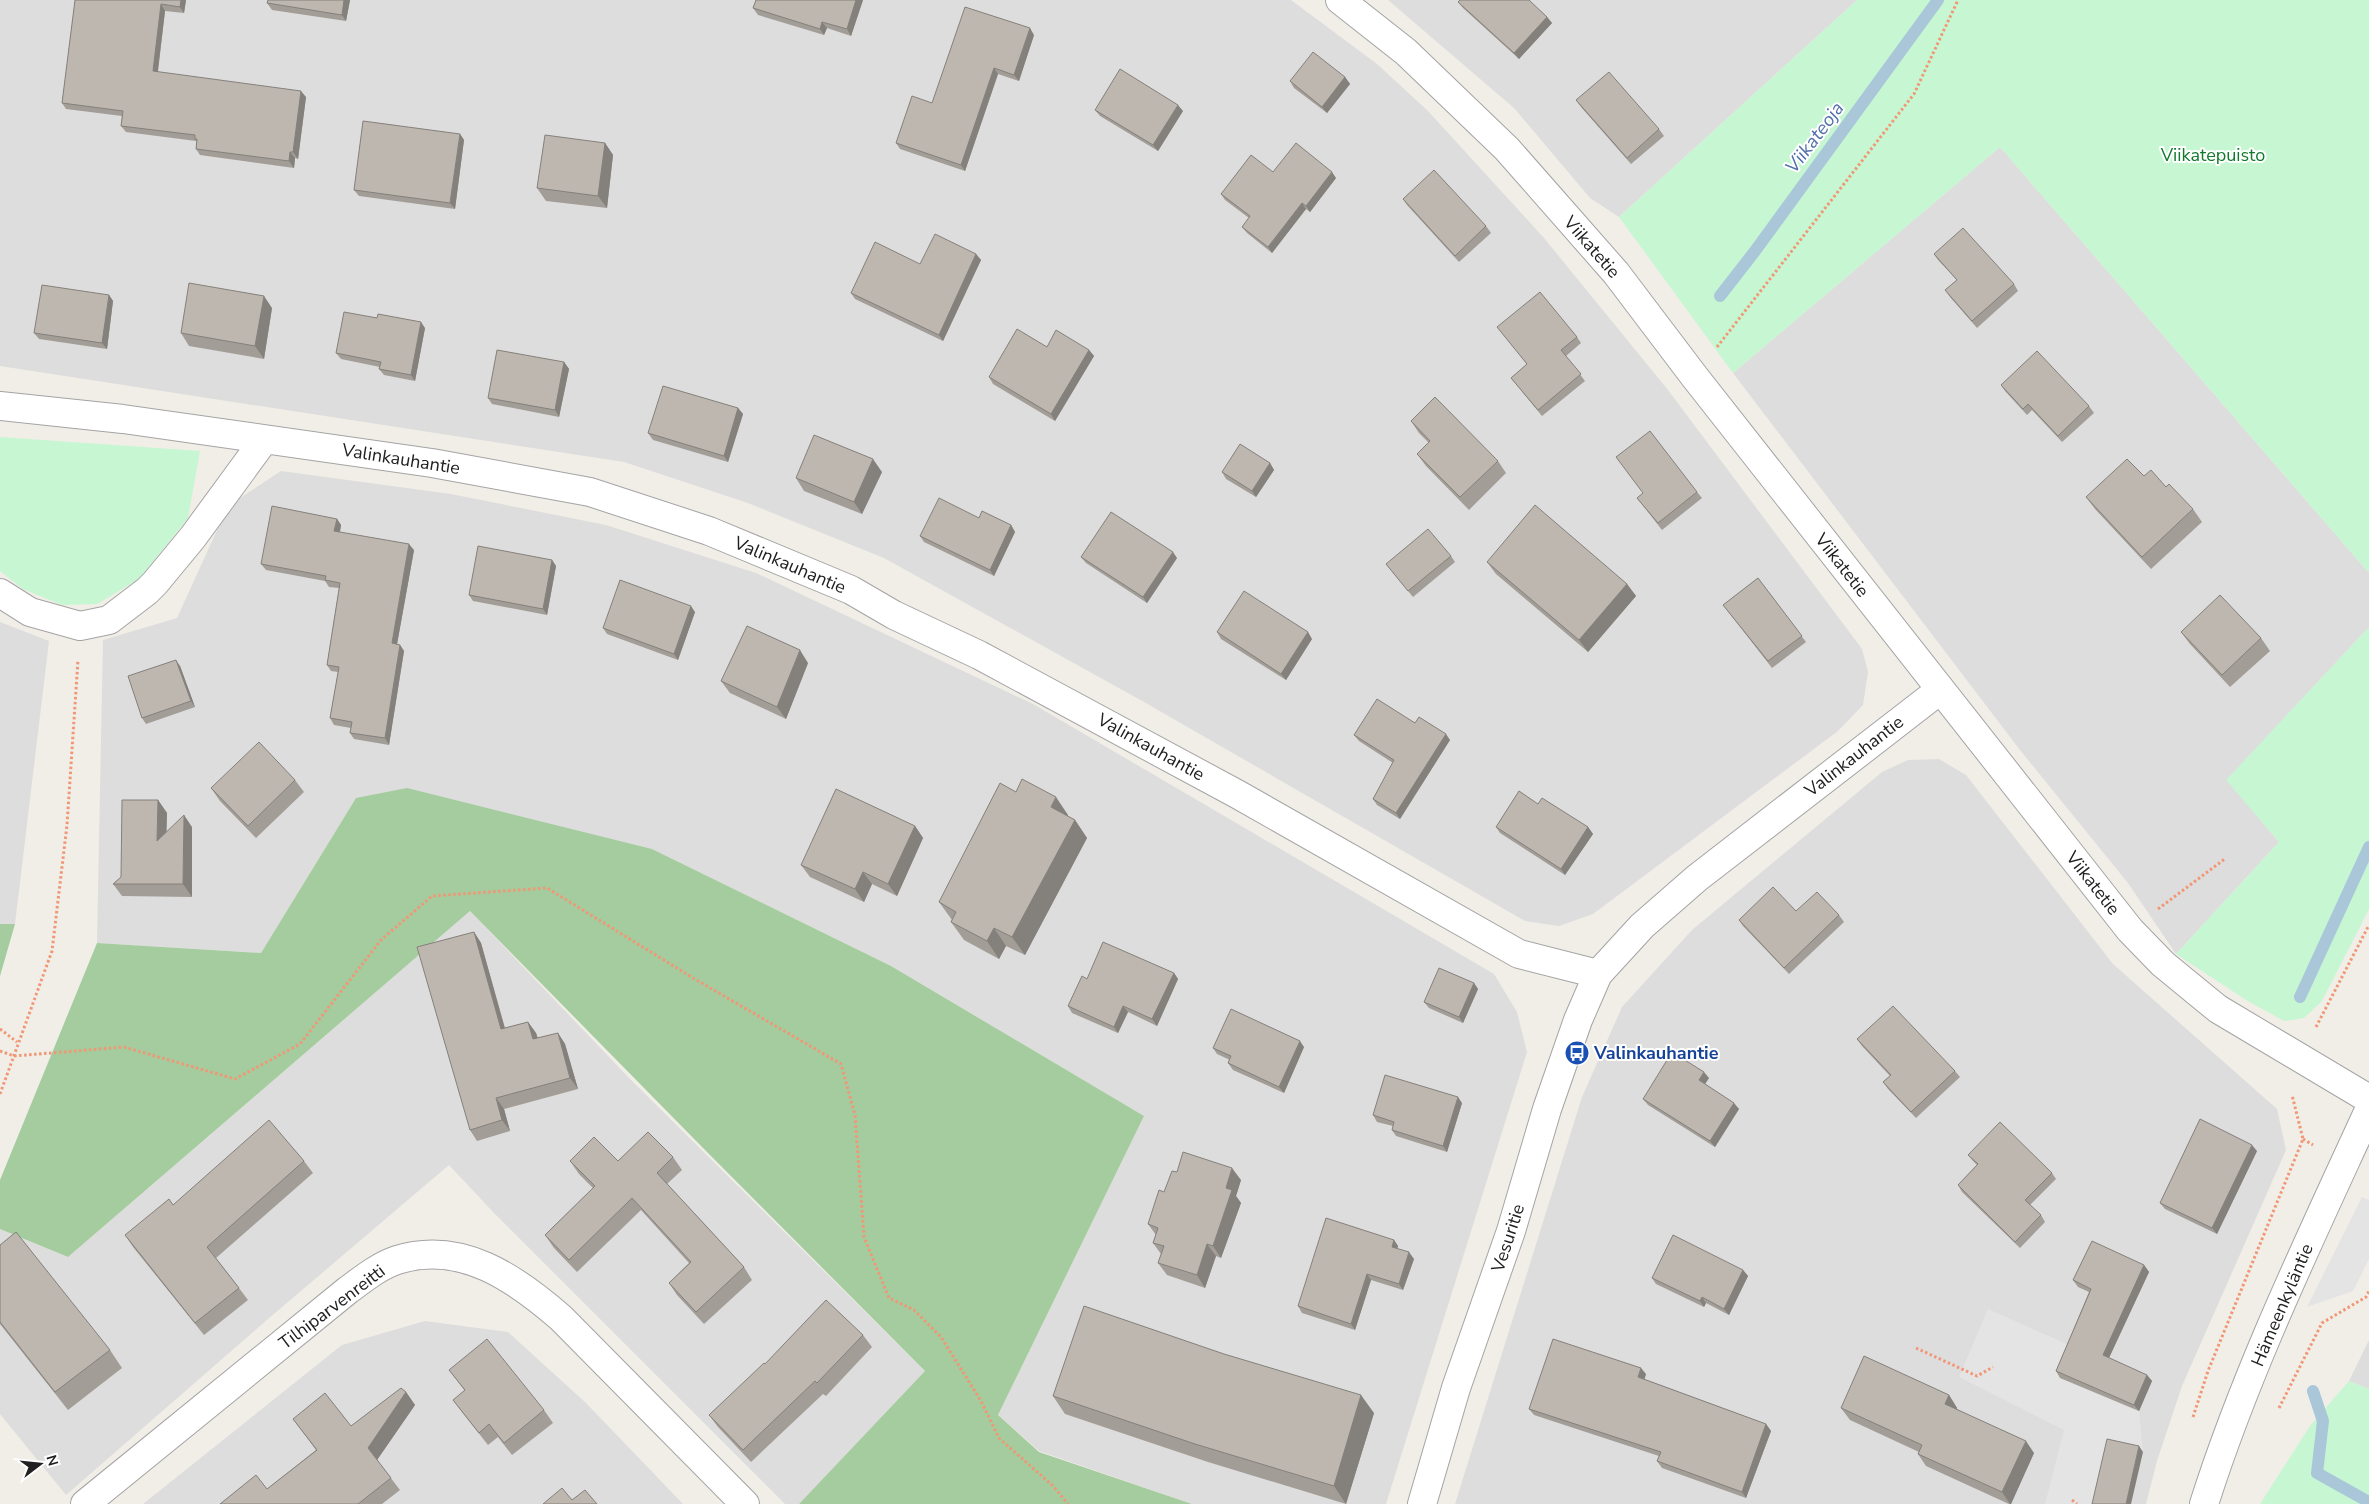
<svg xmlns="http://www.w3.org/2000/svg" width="2369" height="1504" font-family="'Nunito Sans',sans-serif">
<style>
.residential{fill:#dedddd}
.forest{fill:#a4cc9e}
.park{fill:#c7f6d2}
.parking{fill:#e4e4e4}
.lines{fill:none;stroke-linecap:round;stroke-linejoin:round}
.stream{stroke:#aac7da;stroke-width:12}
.minor-casing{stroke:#a4a4a4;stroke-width:30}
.path{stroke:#f19776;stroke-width:3;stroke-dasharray:2.5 2.5;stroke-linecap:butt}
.minor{stroke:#fff;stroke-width:28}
.wall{fill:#a39d97}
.shaded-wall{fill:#84807b}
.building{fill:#bdb7b0;stroke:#84807b}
.labels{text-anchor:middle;stroke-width:4;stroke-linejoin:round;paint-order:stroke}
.park-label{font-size:18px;fill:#13792c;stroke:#fff}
.street-label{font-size:18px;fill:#202020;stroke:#fff}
.transit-label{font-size:18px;font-weight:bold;fill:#164399;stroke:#fff;text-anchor:start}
.water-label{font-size:19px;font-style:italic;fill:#516faa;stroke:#fff}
</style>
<rect width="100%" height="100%" fill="#f0eee7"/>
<!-- residential -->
<path class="residential" d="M0,0H1291L1377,64L1428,111L1544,238L1668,390L1862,649L1868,672L1863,705L1838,731L1593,914L1559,926L1525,921L1144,702L884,558L748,503L624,462L0,366Z
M1388,0H1857L1619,217L1590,198L1514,108Z
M2000,147L2369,573V627L2227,780L2279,842L2176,954L2128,883L2020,750L1733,373Z
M281,471L451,494L606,525L756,573L1033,704L1494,974L1517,1012L1527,1052L1386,1504H1192L1039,1451L998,1415L1144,1116L891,966L652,849L356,798L261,953L97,943L103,640L177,618L228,506Z
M0,622L49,641L15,924H0Z
M1939,759L1966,775L2113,964L2277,1109L2286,1150L2182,1386L2157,1461L2146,1504H1455L1582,1097L1622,1007L1692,930L1882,772L1908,760Z
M470,911L629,1078L925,1371L799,1504H785L494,1213L449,1165L268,1319L66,1495L0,1414V1229L68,1257Z
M425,1321L508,1332L586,1403L683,1504H143L342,1345Z
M2369,1340V1389L2349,1381Z"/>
<!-- forest -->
<path class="forest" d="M407,788L652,849L891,966L1144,1116L998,1415L1039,1452L1192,1504H799L925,1371L706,1151L470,911L68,1257L0,1229V1180L97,943L261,953L356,798Z
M0,924H15L0,976Z"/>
<!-- park -->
<path class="park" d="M1857,0H2369V573L2000,147L1733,373L1619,217Z
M0,437L200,451L188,518L139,579L97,604L62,605L23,589L0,571Z
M2369,627V909L2322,1001L2304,1018L2284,1021L2246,1000L2176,954L2279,842L2226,780Z
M2349,1381L2369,1389V1504H2260L2310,1426Z"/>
<!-- parking -->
<path class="parking" d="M2362,1197L2369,1200V1259L2353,1291L2307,1307Z
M1988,1309L2073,1347L2061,1378L2139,1411L2143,1452L2111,1445L2098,1504H2045L2064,1430L1959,1377Z"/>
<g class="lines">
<!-- stream -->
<path class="stream" d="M1720,296L1755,251L1938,0
M2300,997L2369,847
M2313,1391L2323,1421L2317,1473L2369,1502"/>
<defs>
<path id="minor" d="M1340,0L1406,52L1507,149L1616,273L1694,376L2130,930L2163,964L2218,1009L2369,1099
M0,406L123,419L432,463L590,492L709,531L851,590L894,615L979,655L1237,794L1519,954L1598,974
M0,593L30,612L80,626L109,620L147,591L155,583L193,537L264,440
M85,1504L348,1290C363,1279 379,1266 397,1260C461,1240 515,1278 561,1318L745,1504
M1422,1504L1456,1388L1511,1231L1547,1109L1578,1020L1598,974L1642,926L1697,878L1940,690
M2204,1504C2247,1369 2310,1239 2369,1110"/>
</defs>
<!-- minor casing -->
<use href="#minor" class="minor-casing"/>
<!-- path -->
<path class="path" d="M1717,347L1914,94L1958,0
M2158,909L2226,858
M2316,1027L2369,925
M0,1029L17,1042
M0,1051L14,1056L124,1047L235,1079L300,1044L381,940L432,896L547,888L693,978L841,1064L855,1115L864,1237L889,1298L914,1310L941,1337L981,1401L999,1438L1053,1486L1068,1504
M0,1094L52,951L67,825L78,660
M2303,1139L2313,1145
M1916,1348L1977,1376L1993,1367
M2279,1408L2322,1323L2366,1297L2369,1291
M2193,1417L2208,1371L2303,1139L2292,1095
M2072,1500L2077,1504"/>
<!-- minor -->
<use href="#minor" class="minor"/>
</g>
<!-- wall -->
<path class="wall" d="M75,0H186L184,13L165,11L158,72L306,97L298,159L295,158L294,168L200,155L196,149L197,142L196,141L126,132L121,126L122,116L66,109L62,103Z
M268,0H350L346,21L272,10L267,3Z
M756,0H863L851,36L827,28L824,35L758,15L753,8Z
M1458,2L1547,17L1552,23L1519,59L1463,8Z
M1034,35L1019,81L998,74L965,171L900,149L896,143L932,103Z
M1345,77L1350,84L1327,113L1294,88L1290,81Z
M1576,100L1659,129L1664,136L1631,164L1581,107Z
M1095,110L1183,111L1158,151L1100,116Z
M460,134L464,140L455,209L359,196L354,190Z
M605,143L613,155L607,208L546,201L537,188Z
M1273,172L1336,178L1310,212L1306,209L1272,253L1247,233L1242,227L1249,218L1225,200L1221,194Z
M1403,199L1486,226L1491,233L1459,262L1407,205Z
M976,254L981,260L943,341L855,299L851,293L920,264Z
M1934,254L2014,284L2018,291L1977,328L1950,297L1945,290L1957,280L1938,260Z
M109,295L113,301L107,349L39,339L34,333Z
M272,308L264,359L189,346L181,333Z
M377,318L425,328L415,381L384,375L379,369L380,367L341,359L336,353Z
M1497,327L1577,337L1581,343L1566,356L1585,381L1542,416L1511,378L1527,364Z
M1047,347L1089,350L1094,356L1055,421L993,384L989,377Z
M564,362L569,369L559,417L492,404L488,398Z
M2001,385L2089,406L2094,413L2062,442L2032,410L2027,415L2005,391Z
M738,408L743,414L728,462L653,440L648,433Z
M1411,421L1498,461L1506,473L1469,510L1426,466L1417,454L1429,443L1419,433Z
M1270,463L1274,470L1256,497L1226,479L1222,472Z
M882,472L862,514L804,491L796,478Z
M2144,476L2166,487L2193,509L2202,522L2151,569L2095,509L2086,497Z
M1697,492L1702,498L1662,530L1637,498L1643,493Z
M979,518L1011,525L1015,532L994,576L924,542L920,536Z
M337,519L341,525L340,532L414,550L397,644L400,645L404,651L389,745L354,739L350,733L351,728L334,725L330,718L338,672L331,671L327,665L339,588L329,587L325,581L266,570L261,564Z
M1451,556L1455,562L1413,597L1386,564Z
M1081,557L1177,558L1147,603L1086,563Z
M552,560L556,566L547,615L473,601L469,595Z
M1487,562L1627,584L1636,596L1588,652L1496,574Z
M1758,578L1806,642L1772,668L1723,605Z
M695,612L678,660L607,634L603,628Z
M1217,632L1312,639L1286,680L1221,639Z
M2181,632L2261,638L2270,651L2230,687L2190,644Z
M808,663L786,719L730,693L721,681Z
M180,666L195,707L146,724L142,718Z
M1415,723L1450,740L1400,819L1377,805L1373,799L1393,763L1359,741L1354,735Z
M295,780L304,792L256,838L220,801L211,788Z
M1016,792L1068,815V816L1075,820L1087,838L1025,955L1006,946L999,959L964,940L951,922L952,920L939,902Z
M158,800L167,813L166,832L192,827V897L122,896L113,884L121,877Z
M1538,804L1588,827L1593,834L1565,875L1500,833L1496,827Z
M915,826L923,838L897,896L872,884L864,902L810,877L801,865Z
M1796,911L1839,915L1844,922L1789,974L1743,926L1739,920Z
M474,932L481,943L505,1028L528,1022L536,1033L538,1038L558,1033L565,1044L578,1089L504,1109L510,1131L477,1141L470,1130Z
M1174,973L1178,979L1157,1026L1128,1012L1118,1033L1072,1013L1068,1006L1087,979Z
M1474,983L1478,989L1463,1023L1429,1008L1424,1002Z
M1857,1039L1955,1071L1960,1077L1916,1118L1888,1089L1883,1082L1890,1076L1862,1046Z
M1304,1047L1284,1093L1233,1070L1228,1063L1230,1060L1217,1054L1213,1048Z
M1709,1078L1705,1084L1739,1109L1715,1147L1648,1105L1643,1099Z
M1462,1103L1447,1152L1396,1136L1392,1130L1393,1126L1377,1122L1373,1115Z
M2257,1151L2217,1234L2165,1209L2160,1203Z
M1968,1155L2052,1173L2056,1179L2030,1205L2041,1215L2045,1222L2020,1248L1962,1192L1958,1185L1977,1165L1973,1161Z
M673,1157L682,1170L667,1184L744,1267L752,1280L704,1324L677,1295L669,1283L689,1263L641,1210L577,1272L554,1248L545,1235L593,1188L579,1174L570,1161H618Z
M304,1161L313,1173L216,1258L239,1288L248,1300L204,1335L133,1247L125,1235L173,1205Z
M1177,1172L1241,1180L1236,1196L1241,1203L1221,1258L1216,1256L1205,1288L1167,1275L1158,1263L1161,1254L1153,1243L1156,1235L1148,1224L1164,1192Z
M1394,1240L1398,1246L1397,1249L1414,1259L1403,1290L1371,1280L1355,1330L1302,1313L1298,1306Z
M0,1245L110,1350L122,1368L68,1410L0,1324Z
M2144,1265L2149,1272L2109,1358L2147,1375L2152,1381L2139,1411L2060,1378L2056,1371L2089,1292L2078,1287L2073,1280Z
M1743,1270L1748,1276L1729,1315L1706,1303L1704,1307L1656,1284L1652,1278Z
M863,1335L872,1347L826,1396L823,1394L751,1462L718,1427L709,1415L765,1364Z
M1224,1354L1374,1413L1346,1504L1208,1462L1065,1414L1053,1396Z
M449,1370L544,1410L553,1423L512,1455L498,1437L488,1445L462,1412L453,1400L465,1391Z
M1646,1374L1644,1379L1766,1424L1771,1431L1746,1498L1662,1468L1657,1461L1659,1456L1534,1415L1529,1409Z
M406,1392L415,1405L377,1460L400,1490L382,1504H220L267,1489L316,1450L293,1419L351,1426Z
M1949,1395L1957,1408V1409L2034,1453L2011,1504H2009L1926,1466L1918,1454L1919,1452L1850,1420L1841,1408Z"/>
<!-- shaded-wall -->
<path class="shaded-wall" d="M181,0H186L184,13L180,7Z
M344,0H350L346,21L342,15Z
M856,0H863L851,36L847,29Z
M161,4L165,11L157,77L153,71Z
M1547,17L1552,23L1519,59L1514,53Z
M822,22L827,28L824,35L820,29Z
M1030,28L1034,35L1019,81L1014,75Z
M994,68L998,74L965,171L961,165Z
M1345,77L1350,84L1327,113L1322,107Z
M301,91L306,97L298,159L293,152Z
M1178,105L1183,111L1158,151L1153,145Z
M460,134L464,140L455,209L450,203Z
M605,143L613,155L607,208L598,196Z
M290,152L295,158L294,168L289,161Z
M1332,172L1336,178L1310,212L1306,206Z
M1302,203L1306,209L1272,253L1268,247Z
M976,254L981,260L943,341L939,335Z
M109,295L113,301L107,349L102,343Z
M264,296L272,308L264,359L255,346Z
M421,322L425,328L415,381L411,375Z
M1089,350L1094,356L1055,421L1051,414Z
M564,362L569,369L559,417L555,410Z
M738,408L743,414L728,462L724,456Z
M873,459L882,472L862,514L854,502Z
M1270,463L1274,470L1256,497L1252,491Z
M337,519L341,525L339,537L334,531Z
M1011,525L1015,532L994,576L990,570Z
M409,544L414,550L396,650L392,643Z
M1173,552L1177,558L1147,603L1143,597Z
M552,560L556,566L547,615L543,609Z
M1627,584L1636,596L1588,652L1579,640Z
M691,606L695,612L678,660L674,654Z
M1308,632L1312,639L1286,680L1281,674Z
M400,645L404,651L389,745L385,738Z
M800,650L808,663L786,719L777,707Z
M176,660L180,666L195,707L191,701Z
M1446,734L1450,740L1400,819L1396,813Z
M1056,797L1068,815L1063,825L1051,807Z
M158,800L167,813L166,853L157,841Z
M184,815L192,827V897L183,884Z
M1075,820L1087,838L1025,955L1012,937Z
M915,826L923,838L897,896L888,884Z
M1588,827L1593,834L1565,875L1561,869Z
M863,872L872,884L864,902L855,889Z
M994,928L1006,946L999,959L987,941Z
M474,932L481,943L508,1040L501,1029Z
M1174,973L1178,979L1157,1026L1152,1019Z
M1474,983L1478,989L1463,1023L1459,1017Z
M1123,1006L1128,1012L1118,1033L1114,1027Z
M528,1022L536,1033L541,1050L533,1039Z
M558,1033L565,1044L578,1089L570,1078Z
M1300,1041L1304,1047L1284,1093L1279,1087Z
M1704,1072L1709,1078L1703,1087L1699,1080Z
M1458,1097L1462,1103L1447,1152L1443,1146Z
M496,1098L504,1109L510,1131L502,1120Z
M1734,1103L1739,1109L1715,1147L1710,1141Z
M2252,1145L2257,1151L2217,1234L2212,1228Z
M1232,1168L1241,1180L1236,1196L1241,1203L1221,1258L1213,1246L1226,1188Z
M1394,1240L1398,1246L1396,1253L1392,1247Z
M1207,1244L1216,1256L1205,1288L1197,1275Z
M1409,1252L1414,1259L1403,1290L1399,1284Z
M2144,1265L2149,1272L2107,1362L2103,1355Z
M1743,1270L1748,1276L1729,1315L1724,1309Z
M1367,1274L1371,1280L1355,1330L1351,1324Z
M1702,1297L1706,1303L1704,1307L1700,1301Z
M1641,1368L1646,1374L1643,1384L1638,1377Z
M2147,1375L2152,1381L2139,1411L2134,1405Z
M406,1392L415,1405L377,1460L368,1448Z
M1361,1395L1374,1413L1346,1504L1334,1486Z
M1949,1395L1957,1408L1953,1416L1945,1404Z
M1766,1424L1771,1431L1746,1498L1742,1492Z
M2026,1441L2034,1453L2011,1504H2010L2002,1492Z
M2139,1446L2143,1452L2131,1504H2126Z"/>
<!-- building -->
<path class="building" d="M75,0H181L180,7L161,4L153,71L301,91L293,152H290L289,161L196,149L197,139H195V135L121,126L123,111L62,103Z
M268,0H344L342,15L267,3Z
M756,0H856L847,29L822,22L820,29L753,8Z
M1460,0H1529L1547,17L1514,53L1458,2Z
M965,7L1030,28L1014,75L994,68L961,165L896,143L912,96L932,103Z
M1313,52L1345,77L1322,107L1290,81Z
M1120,69L1178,105L1153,145L1095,110Z
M1609,72L1659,129L1627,158L1576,100Z
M363,121L460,134L450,203L354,190Z
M545,135L605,143L598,196L537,188Z
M1296,143L1332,172L1306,206L1302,203L1268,247L1242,227L1250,216L1221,194L1251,155L1273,172Z
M1434,170L1486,226L1455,256L1403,199Z
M1963,228L2014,284L1972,321L1945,290L1957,280L1934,254Z
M935,234L976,254L939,335L851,293L875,242L920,264Z
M189,283L264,296L255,346L181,333Z
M42,285L109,295L102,343L34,333Z
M1540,292L1577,337L1561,350L1581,374L1538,410L1511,378L1527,364L1497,327Z
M344,312L377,318L378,314L421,322L411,375L379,369L381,362L336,353Z
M1017,329L1047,347L1056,330L1089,350L1051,414L989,377Z
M497,350L564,362L555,410L488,398Z
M2037,351L2089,406L2058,436L2028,404L2023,409L2001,385Z
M663,386L738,408L724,456L648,433Z
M1435,397L1498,461L1460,497L1417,454L1430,441L1411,421Z
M1650,431L1697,492L1658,523L1637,498L1643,493L1616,457Z
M814,435L873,459L854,502L796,478Z
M1240,444L1270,463L1252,491L1222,472Z
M2127,459L2144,476L2151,470L2166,487L2169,484L2193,509L2142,557L2086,497Z
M939,498L979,518L982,511L1011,525L990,570L920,536Z
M1535,505L1627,584L1579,640L1487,562Z
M272,506L337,519L334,531L409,544L392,643L400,645L385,738L350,733L352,722L330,718L339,667L327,665L340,583L325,580L326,576L261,564Z
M1111,512L1173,552L1143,597L1081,557Z
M1428,529L1451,556L1408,591L1386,564Z
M478,546L552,560L543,609L469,595Z
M1758,578L1802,636L1768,661L1723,605Z
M620,580L691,606L674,654L603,628Z
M1244,591L1308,632L1281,674L1217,632Z
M2220,595L2261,638L2222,675L2181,632Z
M747,626L800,650L777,707L721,681Z
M176,660L191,701L142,718L128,676Z
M1377,699L1415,723L1419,717L1446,734L1396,813L1373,799L1394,760L1354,735Z
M259,742L295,780L248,826L211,788Z
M1022,779L1056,797L1051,807L1075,820L1012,937L994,928L987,941L951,922L956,912L939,902L1000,783L1016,792Z
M836,789L915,826L888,884L863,872L855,889L801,865Z
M1519,791L1538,804L1542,798L1588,827L1561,869L1496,827Z
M122,800H158L157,841L184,815L183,884H113L121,877Z
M1773,887L1796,911L1817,892L1839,915L1784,968L1739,920Z
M474,932L501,1029L528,1022L533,1039L558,1033L570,1078L496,1098L502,1120L470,1130L417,947Z
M1103,942L1174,973L1152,1019L1123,1006L1114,1027L1068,1006L1082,976L1087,979Z
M1439,968L1474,983L1459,1017L1424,1002Z
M1893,1006L1955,1071L1911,1112L1883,1082L1891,1075L1857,1039Z
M1231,1009L1300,1041L1279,1087L1228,1063L1231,1056L1213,1048Z
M1672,1052L1704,1072L1699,1080L1734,1103L1710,1141L1643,1099Z
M1385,1075L1458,1097L1443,1146L1392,1130L1394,1122L1373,1115Z
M2200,1119L2252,1145L2212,1228L2160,1203Z
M269,1120L304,1161L207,1247L239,1288L195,1323L125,1235L169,1199L173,1205Z
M2000,1122L2052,1173L2025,1200L2041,1215L2015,1242L1958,1185L1978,1164L1968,1155Z
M648,1132L673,1157L657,1173L744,1267L696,1312L669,1283L691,1262L632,1198L569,1260L545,1235L595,1186L570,1161L594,1137L618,1161Z
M1183,1152L1232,1168L1226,1188L1232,1190L1213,1246L1207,1244L1197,1275L1158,1263L1164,1246L1153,1243L1158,1228L1148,1224L1159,1190L1164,1192L1172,1171L1177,1172Z
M1326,1218L1394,1240L1392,1247L1409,1252L1399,1284L1367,1274L1351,1324L1298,1306Z
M16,1232L110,1350L55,1392L0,1322V1245Z
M1673,1235L1743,1270L1724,1309L1702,1297L1700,1301L1652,1278Z
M2092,1241L2144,1265L2103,1355L2147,1375L2134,1405L2056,1371L2091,1289L2073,1280Z
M826,1300L863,1335L817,1383L815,1381L743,1450L709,1415L764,1363L765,1364Z
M1084,1306L1224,1354L1361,1395L1334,1486L1195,1444L1053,1396Z
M487,1339L544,1410L504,1443L489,1424L479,1433L453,1400L465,1390L449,1370Z
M1553,1339L1641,1368L1638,1377L1766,1424L1742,1492L1657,1461L1661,1452L1529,1409Z
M1864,1356L1949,1395L1945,1404L2026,1441L2002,1492L1918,1454L1922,1445L1841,1408Z
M401,1388L406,1392L368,1448L391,1478L358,1504H220L256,1475L267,1489L317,1450L293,1419L325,1393L351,1426Z
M2107,1439L2139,1446L2126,1504H2092Z
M562,1488L572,1500L585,1490L597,1504H543Z"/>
<!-- icons -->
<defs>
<symbol id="bus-disc" viewBox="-11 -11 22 22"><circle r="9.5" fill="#1a4fb4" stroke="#fff"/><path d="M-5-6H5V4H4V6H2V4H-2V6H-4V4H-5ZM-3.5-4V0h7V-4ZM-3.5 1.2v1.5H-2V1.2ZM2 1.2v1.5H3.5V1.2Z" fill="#fff"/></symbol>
</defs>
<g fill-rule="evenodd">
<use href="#bus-disc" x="1563" y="1039" width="28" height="28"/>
</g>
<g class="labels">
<!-- park labels -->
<g class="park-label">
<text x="2213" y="161">Viikatepuisto</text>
</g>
<!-- street labels -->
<g class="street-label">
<text transform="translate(1592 247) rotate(49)" y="6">Viikatetie</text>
<text transform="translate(401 459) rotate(9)" y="6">Valinkauhantie</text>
<text transform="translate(790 565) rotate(23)" y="6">Valinkauhantie</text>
<text transform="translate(1842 565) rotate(52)" y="6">Viikatetie</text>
<text transform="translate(1151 747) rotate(29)" y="6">Valinkauhantie</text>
<text transform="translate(1854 756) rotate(-38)" y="6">Valinkauhantie</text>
<text transform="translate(2093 883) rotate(52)" y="6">Viikatetie</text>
<text transform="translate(1508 1238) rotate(-72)" y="6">Vesuritie</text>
<text transform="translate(2282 1305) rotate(-67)" y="6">Hämeenkyläntie</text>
<text transform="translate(332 1307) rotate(-37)" y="6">Tilhiparvenreitti</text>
</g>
<!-- transit labels -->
<g class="transit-label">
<text x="1594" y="1059">Valinkauhantie</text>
</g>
<!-- water labels -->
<g class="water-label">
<text transform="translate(1814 137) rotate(-53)" y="7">Viikateoja</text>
</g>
</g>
<!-- north arrow -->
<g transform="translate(40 1464) rotate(74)" stroke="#ffffff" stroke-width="4" paint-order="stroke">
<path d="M0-4L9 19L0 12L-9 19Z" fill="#202020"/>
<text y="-8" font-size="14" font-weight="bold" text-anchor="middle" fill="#202020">N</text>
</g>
</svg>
